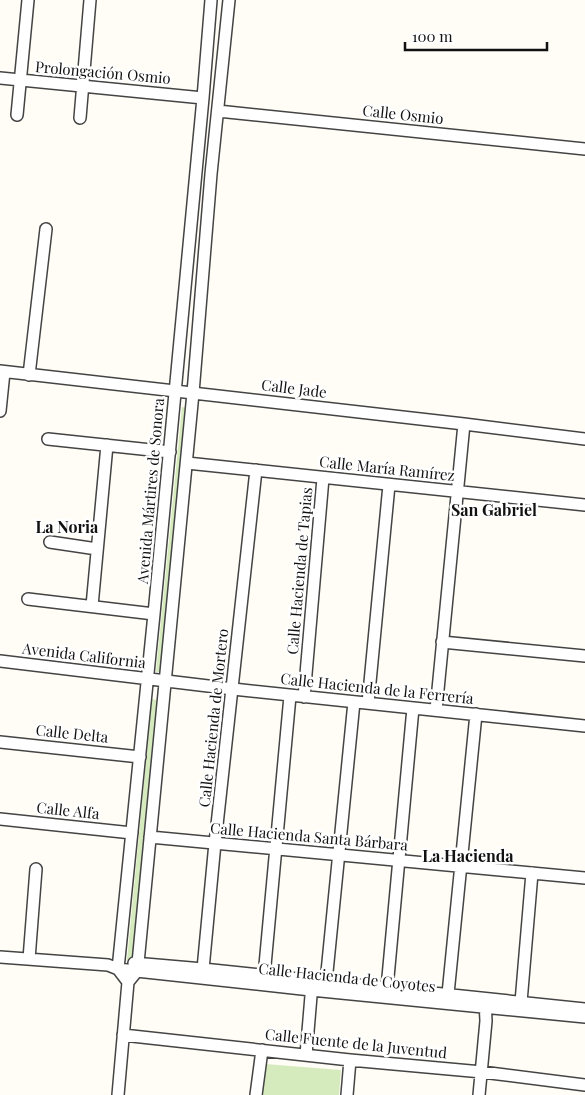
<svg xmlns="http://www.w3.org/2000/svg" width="585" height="1095" font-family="'Playfair Display',serif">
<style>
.green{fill:#d5ebbd}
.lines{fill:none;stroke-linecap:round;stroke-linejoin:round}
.street-casing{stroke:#444;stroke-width:14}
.street{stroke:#fff;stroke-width:11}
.labels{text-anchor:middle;stroke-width:5;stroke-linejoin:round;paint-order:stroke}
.street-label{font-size:15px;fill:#111;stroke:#fff}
.neighbourhood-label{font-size:16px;font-weight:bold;fill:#111;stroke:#fff}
</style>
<rect width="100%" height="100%" fill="#fffdf5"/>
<!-- green -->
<path class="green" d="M182,407L189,408L164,672H156Z
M152,699L160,701L135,960H127Z
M265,1064L341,1070L339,1095H262Z"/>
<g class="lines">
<defs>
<path id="street" d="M0,78L203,98
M218,111L585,149
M17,115L28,0
M80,118L90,0
M0,371L464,424L585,439
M29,375L46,229
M0,411L4,372
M48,439L170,452
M187,463L585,505
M50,542L97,549
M28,599L154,614
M92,606L107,445
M442,642L585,656
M0,661L233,689L585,726
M304,697L323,478
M368,703L389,485
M436,710L464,424
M0,742L140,757
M0,819L132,833
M150,837L585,878
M0,957L108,965L118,969L311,990L585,1017
M29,959L36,869
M134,963L203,969L585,1009
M203,969L215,843L256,470
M264,976L290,696
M128,982L118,969L154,614L203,98L211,0
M326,982L354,702
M387,988L413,708
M448,994L476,714
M521,1002L532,873
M123,1035L350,1060L482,1072L585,1085
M306,1055L312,984
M118,1095L128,982L137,971L138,963L193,393L211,174L229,0
M256,1095L262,1050
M347,1095L350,1060
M479,1095L486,1021L485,1000"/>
</defs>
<!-- street casing -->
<use href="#street" class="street-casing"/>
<!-- street -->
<use href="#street" class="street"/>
</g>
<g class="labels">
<!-- street labels -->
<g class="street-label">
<text transform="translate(103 73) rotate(5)" y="5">Prolongación Osmio</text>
<text transform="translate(403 115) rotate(6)" y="5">Calle Osmio</text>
<text transform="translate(294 389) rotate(7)" y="5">Calle Jade</text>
<text transform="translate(387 469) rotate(6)" y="5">Calle María Ramírez</text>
<text transform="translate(151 491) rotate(-85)" y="5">Avenida Mártires de Sonora</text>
<text transform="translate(300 571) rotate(-85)" y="5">Calle Hacienda de Tapias</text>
<text transform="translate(84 656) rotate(7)" y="5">Avenida California</text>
<text transform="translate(377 689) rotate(6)" y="5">Calle Hacienda de la Ferrería</text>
<text transform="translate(214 718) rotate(-84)" y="5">Calle Hacienda de Mortero</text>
<text transform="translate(72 734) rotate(6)" y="5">Calle Delta</text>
<text transform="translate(68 811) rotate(6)" y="5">Calle Alfa</text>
<text transform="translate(309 837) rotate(5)" y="5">Calle Hacienda Santa Bárbara</text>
<text transform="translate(347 978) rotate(6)" y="5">Calle Hacienda de Coyotes</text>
<text transform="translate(356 1044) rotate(6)" y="5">Calle Fuente de la Juventud</text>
</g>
<!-- neighbourhood labels -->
<g class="neighbourhood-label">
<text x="494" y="516">San Gabriel</text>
<text x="67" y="533">La Noria</text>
<text x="468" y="862">La Hacienda</text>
</g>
</g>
<!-- scale -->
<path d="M405 42v8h142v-8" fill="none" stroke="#111111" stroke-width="2.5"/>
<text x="412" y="42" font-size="15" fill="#111111" stroke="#ffffff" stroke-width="4" paint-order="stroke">100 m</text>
</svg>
